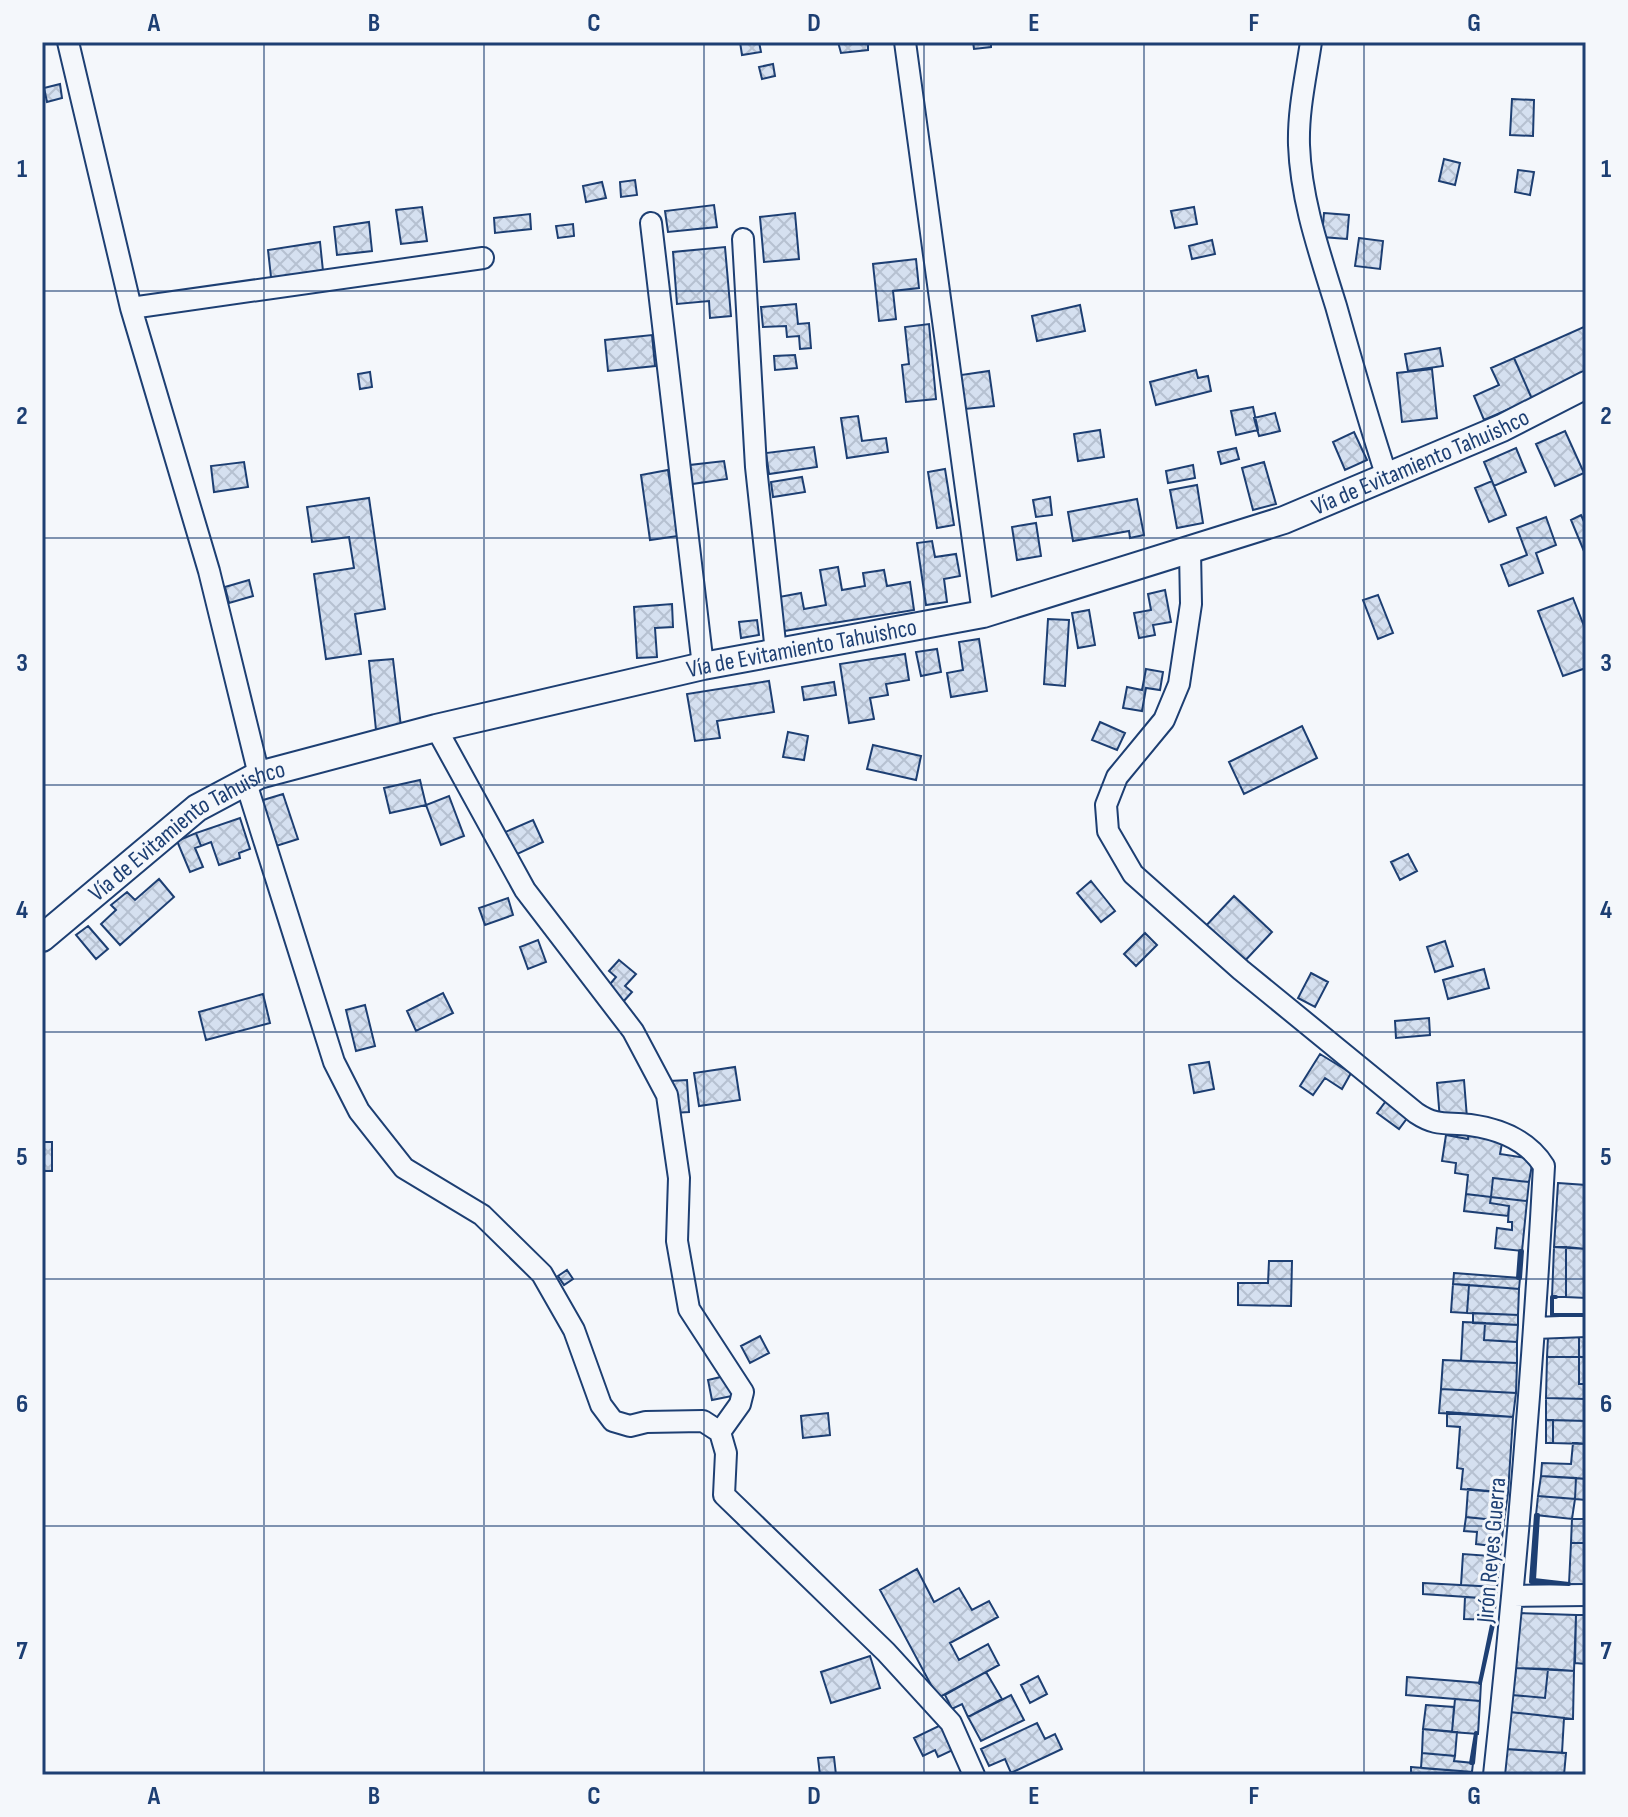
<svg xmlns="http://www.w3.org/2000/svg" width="1628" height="1817" font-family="'Sofia Sans Condensed',sans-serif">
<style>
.building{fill:url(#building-cross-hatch);stroke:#1d3f73;stroke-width:2}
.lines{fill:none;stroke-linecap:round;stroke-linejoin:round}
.minor-casing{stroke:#1d3f73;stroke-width:24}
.major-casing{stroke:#1d3f73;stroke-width:30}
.minor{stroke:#f4f7fb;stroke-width:20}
.major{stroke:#f4f7fb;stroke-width:26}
.wall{stroke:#1d3f73;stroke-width:4}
.grid{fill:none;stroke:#1d3f73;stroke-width:2;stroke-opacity:0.55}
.labels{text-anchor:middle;stroke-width:6;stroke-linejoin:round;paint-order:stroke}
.street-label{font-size:24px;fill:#1d3f73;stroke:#f4f7fb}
.neatline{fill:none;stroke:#1d3f73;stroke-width:3}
.grid-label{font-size:26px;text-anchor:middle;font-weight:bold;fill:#1d3f73}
</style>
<defs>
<pattern id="building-cross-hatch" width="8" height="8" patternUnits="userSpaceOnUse" patternTransform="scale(2)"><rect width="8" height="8" fill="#d5e0f0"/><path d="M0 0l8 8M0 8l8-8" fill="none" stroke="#b6c1d1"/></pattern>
</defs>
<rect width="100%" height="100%" fill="#f4f7fb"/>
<!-- building -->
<path class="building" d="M740,42H759L761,52L742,55Z
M838,42H868V50L841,53Z
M973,42H991V47L974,49Z
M773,64L775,76L762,79L759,67Z
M60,84L62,98L47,102L44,88Z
M1512,99L1534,100L1533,136L1510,135Z
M1444,159L1460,163L1455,185L1439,181Z
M1518,170L1534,172L1530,195L1515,192Z
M635,180L637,195L621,197L620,182Z
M602,182L606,198L586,202L583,186Z
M714,205L717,227L668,232L665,211Z
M422,207L427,241L401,244L396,210Z
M1194,207L1197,224L1175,228L1171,211Z
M795,213L799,259L764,262L760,217Z
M1324,213L1349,215L1347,239L1322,237Z
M530,214L531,229L495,233L494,218Z
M369,222L372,251L337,255L334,227Z
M573,224L574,236L558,238L556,226Z
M1359,238L1383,241L1380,269L1355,266Z
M1212,240L1215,254L1192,259L1189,246Z
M320,242L323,271L272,286L268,250Z
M725,247L731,316L710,318L709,301L677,304L673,252Z
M916,259L919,288L893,291L896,319L879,321L873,264Z
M796,304L798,324L809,323L811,348L800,349L799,336L787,337L786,326L763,327L761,307Z
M1080,305L1085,331L1037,341L1032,316Z
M929,324L936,399L906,402L902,365L909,364L905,327Z
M1586,326V376L1532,399L1514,358Z
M652,335L655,366L608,371L605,340Z
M1440,348L1443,366L1408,371L1405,354Z
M795,355L797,368L775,370L774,356Z
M1514,358L1532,399L1484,420L1474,396L1499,385L1491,368Z
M1432,369L1437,418L1402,422L1397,373Z
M1196,370L1198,378L1208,376L1211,391L1156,405L1150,382Z
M989,371L994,406L965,409L961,375Z
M370,372L372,387L360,389L358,374Z
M1253,407L1258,430L1236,435L1231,411Z
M1275,413L1280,431L1259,436L1254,418Z
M858,416L862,441L886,438L888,452L847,458L841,418Z
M1100,430L1104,457L1078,461L1074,434Z
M1565,431L1584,473L1555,486L1536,444Z
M1354,432L1367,460L1345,470L1333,442Z
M814,447L817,467L769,474L766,453Z
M1236,448L1239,459L1221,464L1218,452Z
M1516,448L1526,472L1494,486L1484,462Z
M724,461L727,479L692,484L690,465Z
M244,462L248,487L214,492L211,466Z
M1264,462L1276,504L1253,510L1242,468Z
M1193,465L1195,478L1168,483L1166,471Z
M945,469L954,525L937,528L928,472Z
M668,470L678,536L650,540L641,475Z
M802,477L805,492L773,497L771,482Z
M1492,481L1506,515L1489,522L1475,488Z
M1197,485L1203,523L1177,528L1170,490Z
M1050,497L1052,515L1036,517L1033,500Z
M369,498L385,609L355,614L361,654L326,659L314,574L354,568L349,537L312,542L307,507Z
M1137,499L1144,535L1130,538L1129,531L1073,541L1068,512Z
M1581,515L1586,526V556L1571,520Z
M1546,517L1556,545L1536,553L1543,573L1509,586L1501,565L1527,555L1517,528Z
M1036,523L1041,556L1017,560L1012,527Z
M932,541L935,557L956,554L960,576L944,579L947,602L926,605L917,543Z
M838,567L842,590L865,586L863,573L884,570L887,586L910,582L914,610L784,631L779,597L801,593L804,609L826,605L820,570Z
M249,580L253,596L229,603L225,587Z
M1165,590L1171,622L1153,625L1155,635L1139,638L1134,613L1151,610L1148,594Z
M1378,595L1393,633L1378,639L1363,600Z
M1573,598L1586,631V668L1563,676L1538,611Z
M672,604L673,627L655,628L657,657L637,658L634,607Z
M1089,610L1095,645L1078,648L1072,613Z
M1048,619L1069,620L1065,686L1044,684Z
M757,620L759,635L741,638L739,622Z
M979,639L987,691L951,697L947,673L963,670L959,642Z
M937,649L941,672L921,676L916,652Z
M905,654L909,680L886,684L888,695L870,698L874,719L849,723L840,664Z
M393,659L401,727L376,730L369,661Z
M1146,669L1163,672L1160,690L1146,688L1142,711L1123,708L1127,687L1142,690Z
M769,681L774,712L717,721L720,738L695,741L687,694Z
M834,682L836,695L804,700L802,687Z
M1100,722L1125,733L1117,750L1092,740Z
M1302,726L1317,758L1244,794L1229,762Z
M788,732L808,736L804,760L783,757Z
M873,745L921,756L916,780L867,769Z
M420,780L426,805L390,813L384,788Z
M283,794L298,839L276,846L260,801Z
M449,796L464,836L441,845L426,805Z
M240,818L250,849L239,853L240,858L219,865L211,842L201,846L196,833Z
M533,820L543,842L513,856L503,833Z
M196,833L201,846L195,848L203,867L190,872L177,841Z
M1408,854L1417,871L1400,880L1391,862Z
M159,879L174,897L120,945L101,924L116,910L111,905L127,892L135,900Z
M1091,881L1115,911L1101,922L1077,893Z
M1234,896L1272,932L1240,966L1202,930Z
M508,898L513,915L485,925L479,908Z
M88,926L108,949L96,959L76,935Z
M1145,933L1157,945L1136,966L1124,954Z
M538,940L546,962L528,969L520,947Z
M1445,941L1453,966L1435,972L1427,947Z
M619,960L636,974L625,986L632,992L622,1003L606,989L616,977L609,971Z
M1484,969L1489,988L1448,999L1443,980Z
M1311,973L1328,982L1315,1007L1298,998Z
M443,993L453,1013L416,1031L407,1011Z
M263,994L270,1023L206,1040L199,1012Z
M365,1005L375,1046L356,1051L346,1010Z
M1429,1018L1430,1035L1396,1038L1395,1021Z
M1320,1054L1351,1073L1342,1089L1325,1078L1313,1095L1300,1086Z
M1209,1062L1214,1089L1194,1093L1189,1065Z
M735,1067L740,1100L699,1106L694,1073Z
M687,1080L689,1112L672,1113L670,1081Z
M1464,1080L1467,1118L1440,1120L1437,1083Z
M1389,1097L1411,1113L1399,1129L1377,1113Z
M1470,1127L1504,1132L1500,1154L1533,1159L1529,1182L1493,1178L1491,1197L1466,1194L1468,1175L1455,1173L1456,1163L1442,1161L1446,1135L1468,1139Z
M42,1142H52V1171H42Z
M1493,1178L1529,1182L1527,1201L1491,1197Z
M1558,1183L1586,1185V1249L1554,1247Z
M1466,1194L1491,1197L1490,1203L1509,1206L1508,1216L1464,1211Z
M1491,1197L1527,1201L1522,1251L1495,1248L1497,1228L1512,1230V1222H1508L1509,1206L1490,1203Z
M1554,1247H1566V1297H1552Z
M1566,1247L1586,1249V1298L1566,1297Z
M1269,1261H1292L1291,1306L1238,1305V1283H1268Z
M567,1270L573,1279L564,1285L558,1276Z
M1454,1273L1520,1278L1519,1289L1453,1284Z
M1453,1284L1469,1285L1467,1313L1451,1312Z
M1469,1285L1519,1289L1518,1315L1467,1313Z
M1473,1313L1518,1315V1325L1473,1323Z
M1463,1322L1485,1323L1484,1340L1517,1342V1363L1461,1361Z
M1485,1323L1518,1325L1517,1342L1484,1340Z
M760,1336L769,1353L750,1363L741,1346Z
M1586,1336V1357H1579V1337Z
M1548,1337H1579V1357H1547Z
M1547,1357H1579V1384H1586V1399L1546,1398Z
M1579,1357H1586V1384H1579Z
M1443,1360L1517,1363L1516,1393L1441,1389Z
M729,1375L732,1396L712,1400L708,1380Z
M1441,1389L1516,1393L1513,1417L1439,1413Z
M1546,1398L1586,1399V1421L1546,1420Z
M1447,1412L1513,1417L1508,1493L1461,1489L1463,1469L1457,1468L1460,1427L1447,1426Z
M828,1413L830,1435L803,1438L801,1416Z
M1546,1420H1553V1443H1546Z
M1553,1420L1586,1421V1444L1553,1443Z
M1573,1443L1586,1444V1479L1541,1476L1542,1463L1571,1464Z
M1541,1476L1576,1478L1575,1499L1538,1496Z
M1576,1478L1586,1479V1500L1575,1499Z
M1468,1489L1508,1493L1504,1521L1466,1517Z
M1538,1496L1575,1499L1572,1519L1536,1515Z
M1466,1517L1504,1521L1501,1547L1476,1544L1477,1532L1464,1531Z
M1572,1519H1585L1584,1543H1571Z
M1584,1538L1586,1585L1569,1584L1571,1543H1584Z
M1491,1546L1501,1547L1497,1587L1461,1585L1463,1554L1490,1556Z
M917,1569L934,1602L959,1588L972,1610L989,1601L998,1617L950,1643L959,1660L988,1644L999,1665L938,1698L880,1590Z
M1423,1583L1497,1587L1496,1599L1423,1594Z
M1465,1597L1496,1599L1494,1620L1464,1619Z
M1519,1613L1576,1615L1574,1671L1516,1668Z
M1576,1615H1586V1664L1575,1663Z
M870,1656L880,1688L831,1703L821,1672Z
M1516,1668L1548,1669L1545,1698L1512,1695Z
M1548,1669L1574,1671L1573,1719L1510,1712L1512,1695L1545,1698Z
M986,1672L1002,1699L968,1717L962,1704L952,1709L945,1695Z
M1038,1676L1047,1694L1030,1703L1021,1685Z
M1407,1677L1481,1683L1480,1701L1406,1695Z
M1011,1695L1024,1720L981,1741L968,1717Z
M1455,1699L1480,1701L1478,1734L1452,1732Z
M1426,1705L1454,1707L1452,1732L1423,1729Z
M1510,1712L1564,1718L1562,1753L1506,1749Z
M945,1723L957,1748L938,1757L935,1750L923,1756L914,1738Z
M1037,1723L1045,1739L1055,1734L1062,1749L1011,1773L1005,1759L989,1766L981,1749Z
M1423,1729L1457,1732L1455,1756L1422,1753Z
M1506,1749L1566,1753L1564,1775H1504Z
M1422,1753L1455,1756L1454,1761L1473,1763L1472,1772L1421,1768Z
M834,1757L836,1775H820L818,1758Z
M1411,1767L1472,1772V1775H1411Z"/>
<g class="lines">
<defs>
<path id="minor" d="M68,42L131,308L209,571L259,775
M905,42L983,614
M1311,42C1306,76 1298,110 1299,145C1301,201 1320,254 1336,306C1352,363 1368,420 1387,477
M651,223L703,666
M743,239L756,467L776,652
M131,308L483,258
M1190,551L1191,604L1179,684L1164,720L1117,777L1106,805L1108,831L1133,874L1241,970L1416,1113C1437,1127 1447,1122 1470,1125C1499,1129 1528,1140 1544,1166C1533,1370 1516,1572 1494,1775
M436,728L525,890L633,1031L667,1095L679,1178L677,1241L689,1309L743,1392L740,1404L720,1432
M246,783L334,1062L359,1111L404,1168L482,1215L542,1274L574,1330L601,1405L613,1421L630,1426L646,1422L703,1421L720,1432L726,1453L724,1495L886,1652L951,1723L974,1775
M1535,1328L1586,1326
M1514,1596L1586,1595"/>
<g id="major">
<path id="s1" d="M42,938L197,808L259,775L436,728L703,666L983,614L1284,520L1502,428L1586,385"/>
</g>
</defs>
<!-- minor casing -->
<use href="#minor" class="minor-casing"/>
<!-- major casing -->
<use href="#major" class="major-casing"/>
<!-- minor -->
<use href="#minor" class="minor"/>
<!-- major -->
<use href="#major" class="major"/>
<!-- wall -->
<path class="wall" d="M1520,1251H1522L1520,1278H1518Z
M1556,1297H1552V1315H1586
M1536,1515H1538L1534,1580L1569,1584L1531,1582Z
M1493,1620H1494L1480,1683Z
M1476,1733L1473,1763H1471Z"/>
</g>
<!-- grid -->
<path class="grid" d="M264,42V1775M484,42V1775M704,42V1775M924,42V1775M1144,42V1775M1364,42V1775M42,291H1586M42,538H1586M42,785H1586M42,1032H1586M42,1279H1586M42,1526H1586"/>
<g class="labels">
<!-- street labels -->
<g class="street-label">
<text dy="8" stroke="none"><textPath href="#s1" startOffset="1478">Vía de Evitamiento Tahuishco</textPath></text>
<text dy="8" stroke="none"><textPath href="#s1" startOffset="830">Vía de Evitamiento Tahuishco</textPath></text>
<text dy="8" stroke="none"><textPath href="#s1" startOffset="182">Vía de Evitamiento Tahuishco</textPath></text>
<text transform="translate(1491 1550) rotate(-85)" y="8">Jirón Reyes Guerra</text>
</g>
</g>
<!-- border -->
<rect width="1628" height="1817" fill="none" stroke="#f4f7fb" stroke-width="88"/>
<rect x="44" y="44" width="1540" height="1729" class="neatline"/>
<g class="grid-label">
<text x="154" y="31">A</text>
<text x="374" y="31">B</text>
<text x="594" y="31">C</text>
<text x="814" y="31">D</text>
<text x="1034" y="31">E</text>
<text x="1254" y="31">F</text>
<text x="1474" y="31">G</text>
<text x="22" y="177">1</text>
<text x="1606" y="177">1</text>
<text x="22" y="424">2</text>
<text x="1606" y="424">2</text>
<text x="22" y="671">3</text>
<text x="1606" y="671">3</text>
<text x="22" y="918">4</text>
<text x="1606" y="918">4</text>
<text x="22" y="1165">5</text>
<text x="1606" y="1165">5</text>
<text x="22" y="1412">6</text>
<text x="1606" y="1412">6</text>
<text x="22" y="1659">7</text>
<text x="1606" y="1659">7</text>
<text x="154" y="1804">A</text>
<text x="374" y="1804">B</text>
<text x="594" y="1804">C</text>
<text x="814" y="1804">D</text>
<text x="1034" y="1804">E</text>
<text x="1254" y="1804">F</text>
<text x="1474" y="1804">G</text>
</g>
</svg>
